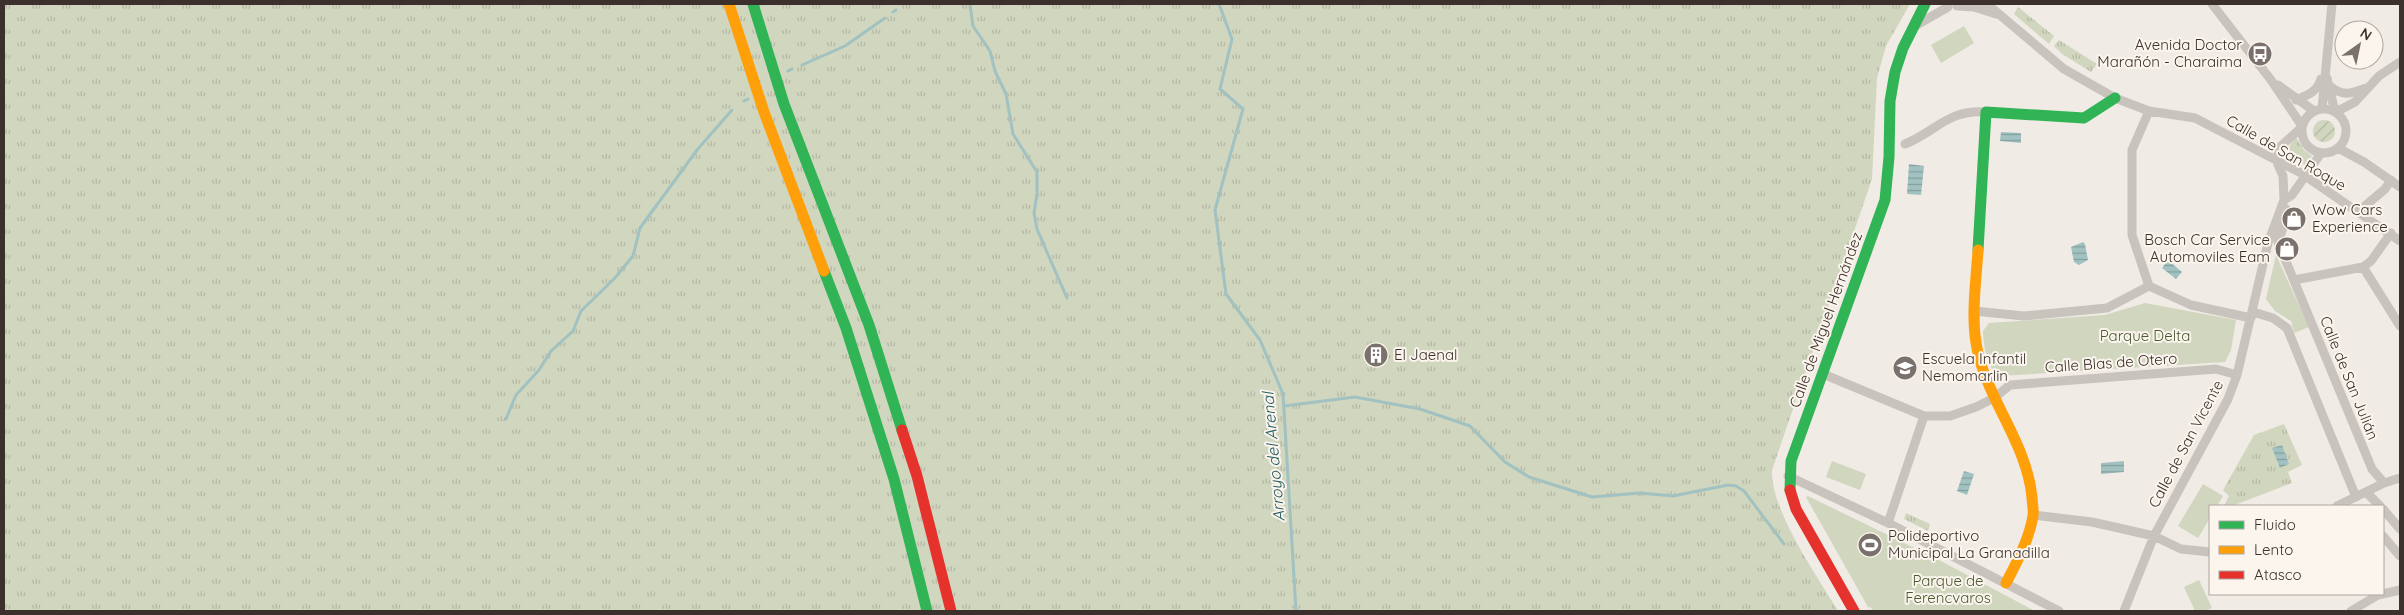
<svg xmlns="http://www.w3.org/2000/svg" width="2404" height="615" font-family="Quicksand,sans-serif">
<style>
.grass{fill:url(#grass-tufts)}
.park{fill:#d1d6bf}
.garden{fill:url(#garden-furrows)}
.water{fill:url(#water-rules)}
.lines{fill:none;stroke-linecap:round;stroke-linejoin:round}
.stream{stroke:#a1c2c1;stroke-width:3}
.street{stroke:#c9c3be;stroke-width:9}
.fast{stroke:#30b455;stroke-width:11}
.slow{stroke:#ff9f0a;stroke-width:11}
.jam{stroke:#e5322d;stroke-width:11}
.labels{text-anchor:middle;stroke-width:4;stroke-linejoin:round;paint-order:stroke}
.poi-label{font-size:15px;fill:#3b302b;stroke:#fbf5ee;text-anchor:start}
.street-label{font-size:15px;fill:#3b302b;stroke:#fbf5ee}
.park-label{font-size:15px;fill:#4a5a2e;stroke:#fbf5ee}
.water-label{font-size:16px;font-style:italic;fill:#1f5a5e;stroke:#fbf5ee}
</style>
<defs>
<pattern id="grass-tufts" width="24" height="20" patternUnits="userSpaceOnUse" patternTransform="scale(1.25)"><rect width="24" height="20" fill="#d1d6bf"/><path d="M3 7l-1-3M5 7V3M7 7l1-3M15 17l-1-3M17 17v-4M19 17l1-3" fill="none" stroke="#b4b8a4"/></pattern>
<pattern id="garden-furrows" width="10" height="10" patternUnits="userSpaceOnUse" patternTransform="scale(1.25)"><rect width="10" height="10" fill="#d1d6bf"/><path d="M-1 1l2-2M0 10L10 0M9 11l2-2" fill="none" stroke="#b4b8a4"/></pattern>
<pattern id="water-rules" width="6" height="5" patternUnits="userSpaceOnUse" patternTransform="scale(1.25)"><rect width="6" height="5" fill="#a1c2c1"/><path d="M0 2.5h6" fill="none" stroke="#849e9d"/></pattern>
</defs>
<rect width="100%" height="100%" fill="#f0ebe5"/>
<!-- grass -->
<path class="grass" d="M4,4H1910L1886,46L1877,78L1872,179L1772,470C1770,509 1817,576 1838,611H4Z
M2018,7L2054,36L2049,44L2014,14Z
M2059,40L2097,64L2091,72L2062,54L2054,46Z
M2296,137L2304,150L2312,156L2305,165L2286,151Z
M2284,424L2302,465L2288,472L2292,483L2232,506H2224L2229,496L2223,490L2254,435Z
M1906,513L1930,524L1928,531L1904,519Z"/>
<!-- park -->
<path class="park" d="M1964,26L1974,43L1941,63L1931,45Z
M2276,255L2309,327L2294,333L2291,321L2275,311L2266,299Z
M2145,303L2236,320L2231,350L2225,362L2000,376C1986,368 1984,347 1983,331L1989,323L2105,315Z
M1832,461L1866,474L1860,490L1826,477Z
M2203,484L2223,496L2217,506H2210V518L2198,538L2178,526Z
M1808,496L1939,560L2035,611H1871L1872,608L1868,607L1806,497Z
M2199,580L2212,608L2205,611H2195L2184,587Z"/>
<!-- garden -->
<path class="garden" d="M2313 131a11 11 0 1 1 22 0a11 11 0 1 1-22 0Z"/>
<!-- water -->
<path class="water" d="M2001,132L2021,133V143L2000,141Z
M1909,164L1924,166L1921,195L1907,194Z
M2083,242L2085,244L2088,260L2079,265L2074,262L2071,247Z
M2168,260L2182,272L2176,279L2162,268Z
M2282,445L2289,464L2280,468L2272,448Z
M2124,461V472L2101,474V463Z
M1964,471L1974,474L1967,495L1957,491Z"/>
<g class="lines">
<!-- stream -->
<path class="stream" d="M970,4L973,26L990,51L995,71L1006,94L1013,134L1037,172V194L1034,213L1037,229L1067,298
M1219,4L1232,39L1220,89L1243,109L1215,210L1226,294L1260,340L1283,394L1296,611
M893,12L896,10
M802,65L845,46L885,18
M788,71L792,69
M744,101L748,99
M1284,406L1355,397L1420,409L1470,426L1505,462L1529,477L1592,497L1640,493L1673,496L1728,485L1736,486L1744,491L1784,544
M506,419L516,395L539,370L551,351L573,331L581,311L614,279L633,256L640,228L697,150L732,110"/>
<!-- street -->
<path class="street" d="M1987,4L2064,69L2115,98L2149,111L2195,118L2301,173L2400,241
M2212,4L2271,80L2302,126
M1957,6L1974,7L1996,14
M1915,26L1948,7
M2327,78L2335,112
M2278,85L2314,111
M2329,85C2342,97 2350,94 2366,88
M2296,100C2308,95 2317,92 2321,79
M2302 131a22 22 0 1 1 44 0a22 22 0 1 1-44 0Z
M2322,109L2332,4
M2336,112L2355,102L2379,76L2400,62
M1905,144C1937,131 1948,109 1986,112
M2338,148L2364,162L2400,187
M2284,200L2292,195L2321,153
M2282,205L2289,212L2278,242L2372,469L2384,483
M2359,211L2385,189L2391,180
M2363,267L2400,326
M2294,280L2363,267L2371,261L2391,233
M2149,286L2132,235V150L2149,111
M1974,311L2024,316L2107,308L2149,286L2191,305L2251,318
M2253,312L2273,318L2287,328L2356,497
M1823,374L1924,416H1950L1976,407L1994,398L2010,385L2216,369L2237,375
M1788,476L1888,523L2059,611
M2366,492L2380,506
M2337,506L2384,483L2400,478
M2383,509L2400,529
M2033,515L2092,522L2154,536L2181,549L2210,552
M1888,523L1924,416
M2383,536L2400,556
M2124,611L2154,536L2228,399L2237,375L2268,243L2284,200L2283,176L2276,160L2281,146L2302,127
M2351,611L2378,595L2400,590"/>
<!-- fast -->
<path class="fast" d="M753,4L784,104L869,325L902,430
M1978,250L1986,112L2084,118L2115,98
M824,271L846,328L894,479L927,611
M1790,490L1791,461L1885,200L1889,157L1890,101L1895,72L1903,48L1925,4"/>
<!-- slow -->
<path class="slow" d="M729,4L764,112L824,271
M1978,250C1976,284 1970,320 1978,353C1990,403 2027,445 2032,497C2032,503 2034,510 2033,516C2029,540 2017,562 2006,583"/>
<!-- jam -->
<path class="jam" d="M902,430L917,476L951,611
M1790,490L1796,509L1854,611"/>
</g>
<!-- icons -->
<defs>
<symbol id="bus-disc" viewBox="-11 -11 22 22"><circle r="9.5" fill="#7a716c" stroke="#fbf5ee"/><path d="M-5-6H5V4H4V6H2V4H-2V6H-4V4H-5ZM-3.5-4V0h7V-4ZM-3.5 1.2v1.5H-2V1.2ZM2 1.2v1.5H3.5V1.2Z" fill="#fff"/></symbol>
<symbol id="shop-disc" viewBox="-11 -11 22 22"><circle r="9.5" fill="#7a716c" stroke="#fbf5ee"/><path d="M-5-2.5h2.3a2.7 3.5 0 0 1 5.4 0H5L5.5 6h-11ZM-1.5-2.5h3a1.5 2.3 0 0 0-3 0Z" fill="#fff"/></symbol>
<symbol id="building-disc" viewBox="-11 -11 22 22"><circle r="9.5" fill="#7a716c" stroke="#fbf5ee"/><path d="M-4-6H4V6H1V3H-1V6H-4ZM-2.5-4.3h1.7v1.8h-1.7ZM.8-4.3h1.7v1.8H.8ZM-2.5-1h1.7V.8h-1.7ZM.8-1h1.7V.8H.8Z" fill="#fff"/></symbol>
<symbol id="school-disc" viewBox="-11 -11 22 22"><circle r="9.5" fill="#7a716c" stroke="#fbf5ee"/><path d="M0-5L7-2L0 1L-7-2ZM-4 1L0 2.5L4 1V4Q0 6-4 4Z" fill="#fff"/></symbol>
<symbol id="stadium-disc" viewBox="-11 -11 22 22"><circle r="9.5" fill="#7a716c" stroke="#fbf5ee"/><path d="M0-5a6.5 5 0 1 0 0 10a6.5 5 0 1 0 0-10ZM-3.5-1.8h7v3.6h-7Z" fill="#fff"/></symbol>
</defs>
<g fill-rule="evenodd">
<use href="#bus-disc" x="2246" y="40" width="28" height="28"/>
<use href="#shop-disc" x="2280" y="205" width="28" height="28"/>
<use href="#shop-disc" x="2273" y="235" width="28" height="28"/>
<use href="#building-disc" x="1362" y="341" width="28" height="28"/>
<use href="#school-disc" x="1891" y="354" width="28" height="28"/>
<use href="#stadium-disc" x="1856" y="531" width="28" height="28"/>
</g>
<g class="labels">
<!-- poi labels -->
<g class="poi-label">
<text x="2242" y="50" text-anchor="end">Avenida Doctor<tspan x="2242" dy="17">Marañón - Charaima</tspan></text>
<text x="2312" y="215">Wow Cars<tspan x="2312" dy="17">Experience</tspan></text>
<text x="2270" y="245" text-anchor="end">Bosch Car Service<tspan x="2270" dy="17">Automoviles Eam</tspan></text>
<text x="1394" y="360">El Jaenal</text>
<text x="1922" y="364">Escuela Infantil<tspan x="1922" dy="17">Nemomarlin</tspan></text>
<text x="1888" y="541">Polideportivo<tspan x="1888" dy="17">Municipal La Granadilla</tspan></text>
</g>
<!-- street labels -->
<g class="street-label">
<text transform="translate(2286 153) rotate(30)" y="5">Calle de San Roque</text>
<text transform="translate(1826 320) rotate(-70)" y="5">Calle de Miguel Hernández</text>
<text transform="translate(2111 363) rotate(-4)" y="5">Calle Blas de Otero</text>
<text transform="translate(2349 378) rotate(68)" y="5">Calle de San Julián</text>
<text transform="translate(2186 444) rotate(-62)" y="5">Calle de San Vicente</text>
</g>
<!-- park labels -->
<g class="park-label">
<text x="2145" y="341">Parque Delta</text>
<text x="1948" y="586">Parque de<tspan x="1948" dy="17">Ferencvaros</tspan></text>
</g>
<!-- water labels -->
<g class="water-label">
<text transform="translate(1273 457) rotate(-95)" y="6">Arroyo del Arenal</text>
</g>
</g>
<!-- border -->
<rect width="2404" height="615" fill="none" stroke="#3b302b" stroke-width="10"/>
<!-- legend -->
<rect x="2209" y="505" width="175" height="90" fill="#fbf5ee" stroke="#aea6a0"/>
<rect x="2219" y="521" width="25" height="8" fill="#30b455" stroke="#aea6a0"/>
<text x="2254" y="530" font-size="15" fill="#3b302b">Fluido</text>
<rect x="2219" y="546" width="25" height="8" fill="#ff9f0a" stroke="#aea6a0"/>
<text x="2254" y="555" font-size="15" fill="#3b302b">Lento</text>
<rect x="2219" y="571" width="25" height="8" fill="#e5322d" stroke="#aea6a0"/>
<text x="2254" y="580" font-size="15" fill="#3b302b">Atasco</text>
<!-- north arrow -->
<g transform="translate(2359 45) rotate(33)"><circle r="24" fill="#fbf5ee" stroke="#aea6a0"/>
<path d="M0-4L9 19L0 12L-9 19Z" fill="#7a716c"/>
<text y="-8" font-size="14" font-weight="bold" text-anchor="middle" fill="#3b302b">N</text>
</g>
</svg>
